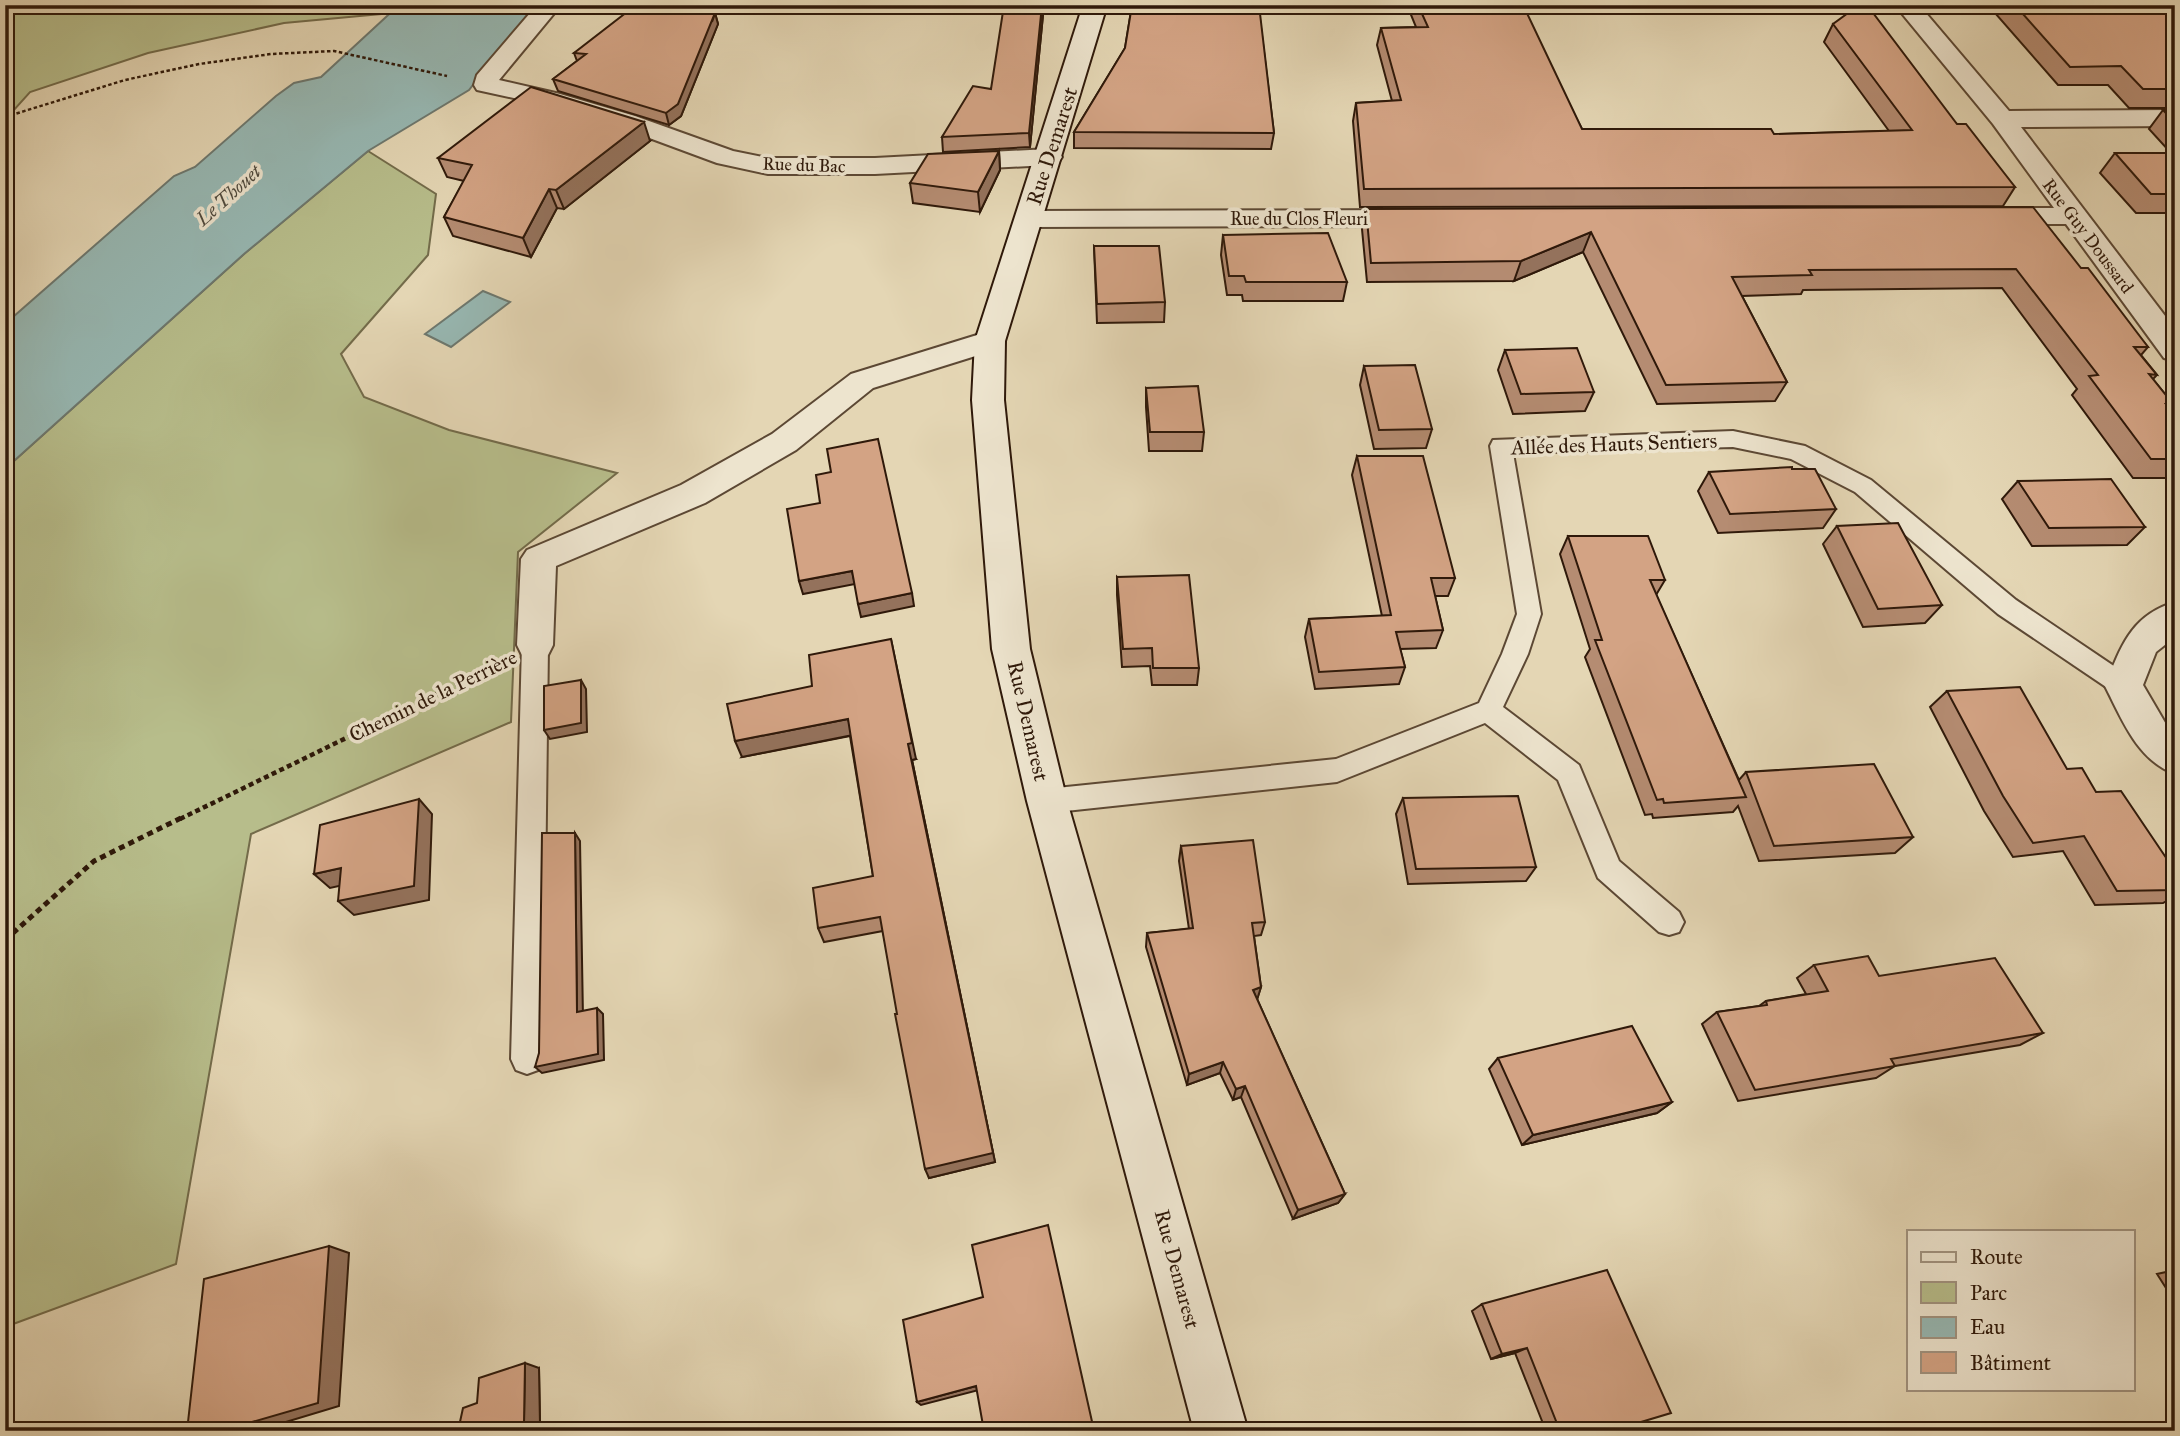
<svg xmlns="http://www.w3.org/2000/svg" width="2180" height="1436" font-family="'IM FELL Great Primer',serif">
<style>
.green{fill:#b7bd8b;stroke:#736b4a;stroke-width:2}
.water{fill:#97b8b3;stroke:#6d786f;stroke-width:2}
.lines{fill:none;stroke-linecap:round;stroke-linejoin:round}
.lane-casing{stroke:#5c4834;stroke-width:4}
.street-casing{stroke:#5c4834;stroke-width:4}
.secondary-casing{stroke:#2f190a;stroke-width:4}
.path-far2{stroke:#2f190a;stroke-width:2.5;stroke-dasharray:3.5 2.5;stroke-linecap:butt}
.path-far1{stroke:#2f190a;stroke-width:4.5;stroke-dasharray:5 3.5;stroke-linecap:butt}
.path{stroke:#2f190a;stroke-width:5;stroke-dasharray:6 4.5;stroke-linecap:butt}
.lane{fill:#ede4ce;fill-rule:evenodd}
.street{fill:#ede4ce;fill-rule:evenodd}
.secondary{fill:#ede4ce;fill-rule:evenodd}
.wall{fill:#b58c72;stroke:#2f190a;stroke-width:2}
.shaded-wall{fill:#94725c;stroke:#2f190a;stroke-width:2}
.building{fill:#d3a384;stroke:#2f190a;stroke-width:2}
.labels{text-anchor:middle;stroke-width:7;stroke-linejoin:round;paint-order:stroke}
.far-street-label{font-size:18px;fill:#2f190a;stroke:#ede4ce}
.far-water-label{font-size:19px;font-style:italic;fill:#4e493d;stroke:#ede4ce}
.street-label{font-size:21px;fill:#2f190a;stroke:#ede4ce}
</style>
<rect width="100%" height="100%" fill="#e4d6b4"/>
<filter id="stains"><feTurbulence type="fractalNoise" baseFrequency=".00286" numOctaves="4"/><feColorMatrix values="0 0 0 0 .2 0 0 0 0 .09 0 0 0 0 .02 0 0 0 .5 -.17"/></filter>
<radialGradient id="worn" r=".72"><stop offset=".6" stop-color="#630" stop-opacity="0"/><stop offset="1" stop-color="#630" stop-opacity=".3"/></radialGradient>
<!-- green -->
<path class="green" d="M5,5H399L392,13L284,23L148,53L30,92L5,120Z
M368,151L436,194L428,255L341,354L364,397L449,430L617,473L518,552L511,722L251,834L176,1264L5,1327V469L244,254Z"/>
<!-- water -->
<path class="water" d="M399,5H535L469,90L368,151L244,254L5,469V324L174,176L195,167L276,96L294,83L321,77Z
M483,291L510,302L451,347L425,334Z"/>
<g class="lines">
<defs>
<path id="lane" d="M1733,431L1805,446L1871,480L2016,600L2133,679L2137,686L2133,693L2124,696L2115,693L1998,614L1855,492L1791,459L1733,447L1513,453L1541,614L1528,654L1503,707L1579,765L1619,861L1679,912L1684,922L1679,932L1669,935L1659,932L1598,878L1558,780L1485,723L1337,782L1047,813L1037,809L1033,801L1037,793L1047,789L1336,759L1479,703L1502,654L1517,614L1490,446L1493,440Z
M535,635L544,638L548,645L543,1059L538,1070L527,1074L516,1070L511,1059L522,645L526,638Z"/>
<path id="street" d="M537,5H561L499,80L560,94L635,116L733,151L768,158H875L1049,149L1058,151L1062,157L1058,163L1049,165L875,174H768L717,163L617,126L546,105L477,90L474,85L477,75Z
M1895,5H1919L2009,111L2175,110V126L2021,127L2175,329V361L2164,358L2066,224H1987L1977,222L1973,216L1977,210L1987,208H2054L1993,124Z
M1415,210L1425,212L1429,218L1425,224L1415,226L1029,227L1019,225L1015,219L1019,213L1029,211Z
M990,331L1001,334L1005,341L1001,348L873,388L796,450L705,503L556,566L553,645L548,655L535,660L522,655L517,645L521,559L527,550L681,485L772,434L851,374Z
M2175,602V637L2156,652L2143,685L2167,726L2175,733V774C2137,760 2122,719 2105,686C2121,647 2130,616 2175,602Z"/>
<path id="secondary" d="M1083,5H1107L1005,341L1004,400L1030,649L1067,801L1248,1431H1194L1027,801L992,649L972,400L975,341Z"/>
</defs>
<!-- lane casing -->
<use href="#lane" class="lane-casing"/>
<!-- street casing -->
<use href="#street" class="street-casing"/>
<!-- secondary casing -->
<use href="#secondary" class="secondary-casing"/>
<!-- path-far2 -->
<path class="path-far2" d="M5,117L125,80L199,64L271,54L334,51L447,76"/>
<!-- path-far1 -->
<path class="path-far1" d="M180,819L494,666"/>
<!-- path -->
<path class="path" d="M5,940L94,861L183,817"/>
<!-- lane -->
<use href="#lane" class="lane"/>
<!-- street -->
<use href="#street" class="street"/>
<!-- secondary -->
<use href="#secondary" class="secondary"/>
</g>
<!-- wall -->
<path class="wall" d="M1044,5L1030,147L943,152L942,137L991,89Z
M1132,5H1315L1314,10L1259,11L1274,133L1271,149L1074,148V132L1125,48Z
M1407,5H1517L1582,129L1774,134L1889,131L1824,42L1833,24L1957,124L2015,187L2003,206L1360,207L1353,121L1356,103L1392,101L1377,45L1381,28L1416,27Z
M1988,5H2168L2175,11V108H2129L2108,85H2058Z
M715,13L718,24L681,116L669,125L558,91L553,79L577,61L574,53Z
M2163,110H2175V218L2171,213H2136L2100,173L2115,153H2171L2149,129Z
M650,141L564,209L557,208L531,257L453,236L444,217L464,181L447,177L438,158Z
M999,151L1000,170L980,212L913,203L910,183Z
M1366,209L2081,268L2148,347L2141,355L2157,375L2153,379L2173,404L2169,408L2175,415V478H2133L2072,395L2077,389L2002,288L1803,290L1801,294L1742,296L1787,382L1775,401L1657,404L1583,252L1514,281L1367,282L1362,229Z
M1223,235L1347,282L1343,301H1243L1242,295H1227L1221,255Z
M1094,246L1165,302L1164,322L1097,323Z
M1505,350L1594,392L1585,411L1513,414L1498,370Z
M1364,366L1432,429L1426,448L1374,449L1360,385Z
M1146,388L1204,432L1202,451H1149L1146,407Z
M1357,456L1455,578L1448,596H1435L1443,630L1436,648L1400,649L1405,667L1399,684L1315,689L1305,637L1309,619L1382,616L1352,475Z
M1709,472L1836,509L1823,528L1718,533L1698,491Z
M2018,481L2145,527L2127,545L2032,546L2002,499Z
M1837,526L1942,605L1925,623L1863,627L1823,544Z
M1568,536L1665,580L1656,595L1739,780L1746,772L1913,837L1895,853L1759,861L1738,806L1733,812L1653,818L1652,814L1645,815L1585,657L1590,649L1560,554Z
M1117,577L1199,668L1197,685H1152L1150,666L1122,667L1117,595Z
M812,686L916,759L912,760L995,1162L929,1178L883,931L824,942L818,928L873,876L850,736L742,757Z
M1947,691L2067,769L2096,792L2175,871V896L2163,903L2095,905L2063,851L2013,857L1984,811L1930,707Z
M1403,798L1536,867L1526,881L1408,884L1396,814Z
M1181,846L1265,922L1261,935L1254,936L1261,987L1257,999L1345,1194L1338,1203L1293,1219L1241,1097L1233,1100L1220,1073L1187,1085L1146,947L1147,933L1189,929L1179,861Z
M1814,965L1879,976L2043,1033L2020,1045L1895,1066L1876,1078L1738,1101L1702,1024L1717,1012L1759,1006L1766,1001L1806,994L1797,978Z
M1498,1058L1672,1102L1657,1113L1522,1145L1489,1069Z
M2175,1270V1302L2157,1274Z
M1482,1304L1611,1431H1546L1515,1353L1491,1359L1472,1311Z
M539,1368L540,1425L534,1426V1431H458L477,1403Z"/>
<!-- shaded-wall -->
<path class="shaded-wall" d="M711,5H718L712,22L715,13L718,24L681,116L669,125L666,113Z
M1042,5H1044L1030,147L1029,133Z
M644,122L650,141L564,209L556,190Z
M999,151L1000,170L980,212L978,192Z
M549,189L557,208L531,257L523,238Z
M1591,232L1583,252L1514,281L1521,261Z
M852,571L855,584L803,594L799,581Z
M912,593L914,606L861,617L858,604Z
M891,639L916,759L912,760L995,1162L929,1178L925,1169Z
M581,680L586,689L587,732L550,739L544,730Z
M848,719L853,735L742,757L735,741Z
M419,799L432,814L429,900L354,915L338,901Z
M575,833L580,841L583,1018L577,1012Z
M341,868L357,882L330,888L314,874Z
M1261,987L1257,1000L1253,990Z
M597,1008L603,1014L604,1060L542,1073L535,1067Z
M1223,1062L1220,1073L1187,1085L1189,1074Z
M1245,1086L1241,1097L1233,1100L1236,1089Z
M1672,1102L1657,1113L1522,1145L1533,1135Z
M1345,1194L1338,1203L1293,1219L1298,1210Z
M329,1246L349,1253L339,1406L256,1431H221Z
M1527,1348L1515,1353L1491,1359L1502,1354Z
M525,1363L539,1368L540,1425L524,1422Z
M976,1386L979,1390L921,1405L917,1402Z
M519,1423L534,1426V1431H519Z"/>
<!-- building -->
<path class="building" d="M636,5H711L708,11L715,13L678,104L666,113L553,79L586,54L574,53Z
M1004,5H1042L1029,133L942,137L973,86L991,89Z
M1132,5H1259L1274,133L1074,132L1125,48Z
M1418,5H1517L1519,9H1525L1582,129H1771L1774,134L1912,130L1833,24L1859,5H1867L1957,124H1966L2015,187L1364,189L1356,103L1401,100L1381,28L1428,27Z
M2015,5H2168L2175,11V89H2143L2121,66L2070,67Z
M531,87L644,122L556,190L549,189L523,238L444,217L472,165L438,158Z
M2163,110H2175V123Z
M999,151L978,192L910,183L928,154Z
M2115,153H2175V194H2151Z
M2033,207L2081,268H2088L2148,347H2134L2157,375L2149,374L2173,404H2166L2175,415V459H2151L2089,376L2098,375L2016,269L1809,270L1812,275L1732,277L1787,382L1666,385L1591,232L1521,261L1371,263L1366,209Z
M1328,233L1347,282H1246L1244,276H1229L1223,235Z
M1094,246H1159L1165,302L1097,304Z
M1577,348L1594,392L1521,394L1505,350Z
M1415,365L1432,429L1379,430L1364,366Z
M1198,386L1204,432H1150L1146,388Z
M878,439L912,593L858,604L852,571L799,581L787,509L820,503L816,475L831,472L827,449Z
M1357,456H1423L1455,578H1431L1443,630L1396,632L1405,667L1319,672L1309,619L1391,615Z
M1792,467V469H1815L1836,509L1730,514L1709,472Z
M2111,479L2145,527L2049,528L2018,481Z
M1898,523L1942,605L1878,609L1837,526Z
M1568,536H1648L1665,580H1650L1746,797L1664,803L1663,799L1657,800L1595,640H1602Z
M1189,575L1199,668H1153L1152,648L1123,649L1117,577Z
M891,639L912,743L908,744L993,1153L925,1169L895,1014H897L880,917L818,928L813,888L873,876L848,719L735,741L727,704L812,686L809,655Z
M581,680V723L544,730V686Z
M2020,687L2067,769L2082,768L2096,792L2121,791L2175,871V890L2117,891L2084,836L2033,843L2003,796L1947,691Z
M1874,764L1913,837L1774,846L1746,772Z
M1518,796L1536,867L1416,869L1403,798Z
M419,799L414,886L338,901L341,868L314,874L320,825Z
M542,833H575L577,1012L597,1008L598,1054L535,1067L539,1053Z
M1253,840L1265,922L1252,923L1261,987L1253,990L1345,1194L1298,1210L1245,1086L1236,1089L1223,1062L1189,1074L1147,933L1193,928L1181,846Z
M1868,956L1879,976L1995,958L2043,1033L1891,1059L1895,1066L1755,1090L1717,1012L1767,1005L1766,1001L1828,991L1814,965Z
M1632,1026L1672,1102L1533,1135L1498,1058Z
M1048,1225L1093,1426L1088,1427L1089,1431H984L976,1386L917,1402L903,1320L983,1297L972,1245Z
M329,1246L318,1403L221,1431H187L204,1279Z
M1607,1270L1671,1413L1611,1431H1560L1527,1348L1502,1354L1482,1304Z
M525,1363L524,1422L519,1423V1431H458L463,1408L477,1403L479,1378Z"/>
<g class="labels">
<!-- far-street labels -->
<g class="far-street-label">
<text transform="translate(804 165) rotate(2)" y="6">Rue du Bac</text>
<text x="1299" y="225">Rue du Clos Fleuri</text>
<text transform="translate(2088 236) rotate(53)" y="6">Rue Guy Doussard</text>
</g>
<!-- far-water labels -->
<g class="far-water-label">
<text transform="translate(228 195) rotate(-42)" y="7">Le Thouet</text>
</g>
<!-- street labels -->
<g class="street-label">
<text transform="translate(1052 146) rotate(-72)" y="7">Rue Demarest</text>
<text transform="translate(1614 444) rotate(-2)" y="7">Allée des Hauts Sentiers</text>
<text transform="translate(433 696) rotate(-26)" y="7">Chemin de la Perrière</text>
<text transform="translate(1028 721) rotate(77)" y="7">Rue Demarest</text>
<text transform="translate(1177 1269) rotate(75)" y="7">Rue Demarest</text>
</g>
</g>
<!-- margin -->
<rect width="2180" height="1436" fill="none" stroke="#e4d6b4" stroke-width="28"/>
<rect x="7" y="7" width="2166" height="1422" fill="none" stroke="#2f190a" stroke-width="3.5"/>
<rect x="14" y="14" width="2152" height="1408" fill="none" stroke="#2f190a" stroke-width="2"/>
<!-- legend -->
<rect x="1907" y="1230" width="228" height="161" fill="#ede4ce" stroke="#a19380" stroke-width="2"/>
<rect x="1921" y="1252" width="35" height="10" fill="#ede4ce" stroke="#a19380" stroke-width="2"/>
<text x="1970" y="1264" font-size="21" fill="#2f190a">Route</text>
<rect x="1921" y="1282" width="35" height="21" fill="#b7bd8b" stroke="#a19380" stroke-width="2"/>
<text x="1970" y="1300" font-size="21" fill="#2f190a">Parc</text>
<rect x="1921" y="1317" width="35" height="21" fill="#97b8b3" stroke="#a19380" stroke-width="2"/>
<text x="1970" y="1334" font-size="21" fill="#2f190a">Eau</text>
<rect x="1921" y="1352" width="35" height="21" fill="#d3a384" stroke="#a19380" stroke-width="2"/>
<text x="1970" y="1370" font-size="21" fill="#2f190a">Bâtiment</text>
<rect width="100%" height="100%" filter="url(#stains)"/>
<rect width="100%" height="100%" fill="url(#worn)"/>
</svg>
